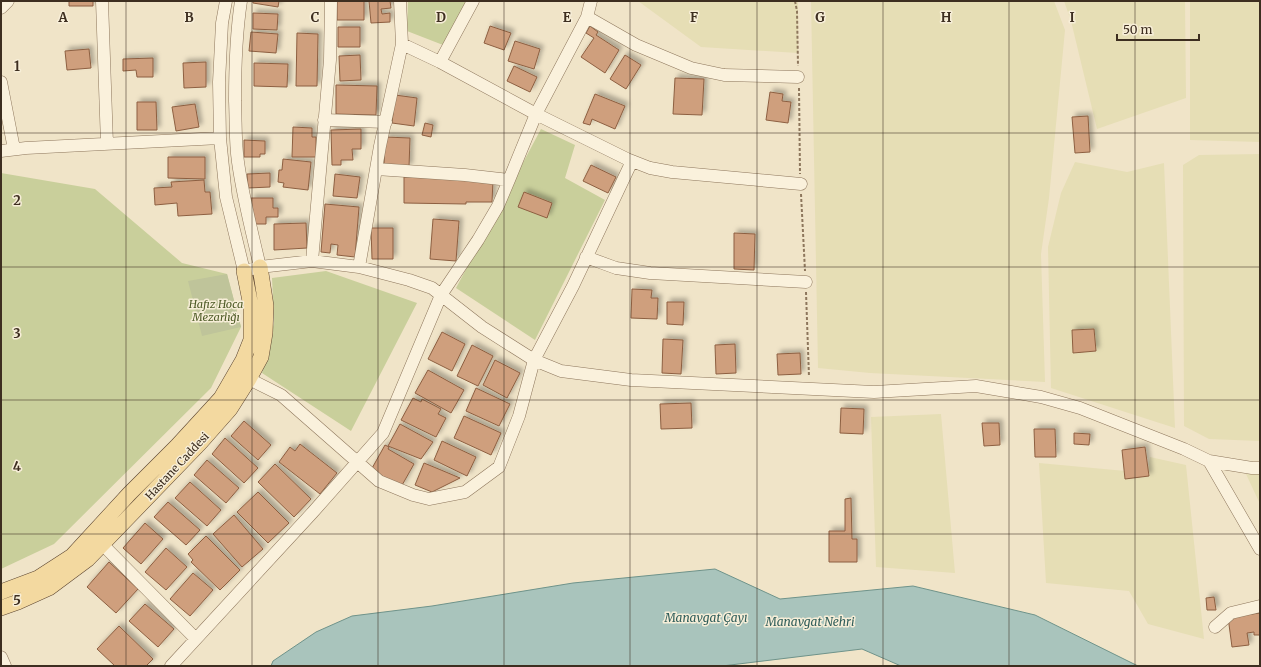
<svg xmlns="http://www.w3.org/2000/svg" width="1261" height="667" font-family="Merriweather,serif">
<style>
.farmland{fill:#e6deb5}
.green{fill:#c9cf9b}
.cemetery{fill:#bfc49a}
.water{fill:#a9c4bc;stroke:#6f938a}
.building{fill:#cf9f7d;stroke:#8d5f41;filter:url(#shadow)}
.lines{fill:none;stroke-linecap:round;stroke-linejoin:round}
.minor-casing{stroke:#8d765c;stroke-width:13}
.major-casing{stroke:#5b4430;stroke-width:16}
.path{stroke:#8d765c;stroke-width:2;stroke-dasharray:3 2;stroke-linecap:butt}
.minor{stroke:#faf1dc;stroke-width:12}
.major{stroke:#f3d9a0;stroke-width:15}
.grid{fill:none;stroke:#3d2e20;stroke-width:1;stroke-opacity:0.55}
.labels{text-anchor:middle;stroke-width:3;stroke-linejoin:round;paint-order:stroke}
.park-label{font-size:11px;font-style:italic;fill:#4d5a26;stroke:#f7eed8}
.street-label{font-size:11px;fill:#3d2e20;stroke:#f7eed8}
.water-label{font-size:12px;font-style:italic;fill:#2f5d5a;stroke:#f7eed8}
.grid-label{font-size:13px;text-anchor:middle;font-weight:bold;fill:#3d2e20;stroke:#f7eed8;stroke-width:3;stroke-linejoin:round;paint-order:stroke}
</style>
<defs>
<filter id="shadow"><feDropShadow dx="3.5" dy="-3.5" stdDeviation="2" flood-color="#0004"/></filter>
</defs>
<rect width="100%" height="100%" fill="#f0e4c8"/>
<!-- farmland -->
<path class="farmland" d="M638,1H798V53L701,47Z
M811,1H1054L1065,30L1049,198L1041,254L1045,382L870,373L818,368Z
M1064,1H1185L1186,98L1097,129L1071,21Z
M1190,1H1260V142L1190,140Z
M1260,154V441L1209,439L1184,426L1183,165L1199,155Z
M1075,162L1127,172L1164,163L1175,428L1051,388L1048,247L1061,193Z
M941,414L955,573L876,567L871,417Z
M1150,457L1186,465L1204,639L1148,624L1129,591L1046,583L1039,463L1147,473Z
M1246,474H1260V504Z"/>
<!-- green -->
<path class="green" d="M408,1H467L443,45L407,31Z
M541,129L575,145L565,178L605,200L535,340L456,288Z
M1,173L95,189L182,263L227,274L241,327L211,388L54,544L1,569Z
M326,271L417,303L351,431L262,373L274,323L272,278Z"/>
<!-- cemetery -->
<path class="cemetery" d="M227,274L241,327L202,336L188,281Z"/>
<!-- water -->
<path class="water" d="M715,569L780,599L913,586L1035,615L1138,666H901L862,649L722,666H271L273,661L316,632L352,616L432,606L573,583Z"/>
<!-- building -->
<path class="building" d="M69,1H93V6H69Z
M253,1H279L278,7L253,3Z
M337,1H364V20H337Z
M369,1H390L391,8L381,9L382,14L390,13V22L371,23Z
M253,13L278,14L277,30L253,29Z
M490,26L511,33L504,50L484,43Z
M590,26L598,32L596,35L619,50L605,73L581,57L594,38L586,33Z
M338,27H360V47H338Z
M251,32L278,34L276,53L249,51Z
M297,33L318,34L317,86H296Z
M515,41L540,49L534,69L508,61Z
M89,49L91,68L67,70L65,51Z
M360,55L361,80L340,81L339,56Z
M625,55L641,65L626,89L610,79Z
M153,58V77H137L136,70L123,71V59Z
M206,62V87L184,88L183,63Z
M254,63L288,64L287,87L254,86Z
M514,66L537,77L530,92L507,81Z
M675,78L704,79L702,115L673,114Z
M336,85L377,86L376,115L336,114Z
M770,92L783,94L782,101L791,102L788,123L766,120Z
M595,94L625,106L615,129L592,119L590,125L583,123Z
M395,95L417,98L414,126L392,123Z
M137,102H156L157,130H137Z
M195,104L199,127L176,131L172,107Z
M1088,116L1090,152L1075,153L1072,117Z
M425,123L433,125L431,137L422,135Z
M293,127L312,128V137H316V157H292Z
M361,129V149H352L353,160H341V165H332L331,130Z
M385,137L410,138L409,167H384Z
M244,140L265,141V154H260V157H244Z
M168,157H205V179L168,178Z
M283,159L311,162L308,190L283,187L284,183L278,182L279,170H282Z
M591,165L616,177L608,193L583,181Z
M270,173V187L248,188L247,174Z
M335,174L360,177L357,198L333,196Z
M404,177L493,180L492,202H466V204L404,203Z
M204,180L205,192H210L212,214L178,216L177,203L155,205L154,188L172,187L171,182Z
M524,192L552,203L547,218L518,207Z
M251,198H273V208H278V217H266V224H251Z
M325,204L359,207L355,257L337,255L338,245L331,244L330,253L321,252Z
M433,219L459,221L456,261L430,259Z
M306,223L307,248L274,250V224Z
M371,228H393V259H372Z
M734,233L755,234L754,270L734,269Z
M632,289L652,290L651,298H658L657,319L631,318Z
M667,302H684L683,325L667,324Z
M1094,329L1096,351L1073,353L1072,330Z
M442,332L465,344L452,371L428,359Z
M663,339L683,340L681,374L662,373Z
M735,344L736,373L716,374L715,345Z
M472,345L493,356L478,386L457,376Z
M800,353L801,374L778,375L777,354Z
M495,360L520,373L507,398L483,385Z
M428,370L464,390L451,413L415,393Z
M476,388L510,404L499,426L466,411Z
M413,398L421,402L422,399L441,409L438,414L446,418L436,437L401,420Z
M691,403L692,428L661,429L660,404Z
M841,408L864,409L863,434L840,433Z
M464,416L501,433L491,455L454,438Z
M244,421L271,445L258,460L231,436Z
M982,423H999L1000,445L984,446Z
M400,424L433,442L421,459L388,446Z
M1034,429H1055L1056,457H1035Z
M1074,433L1090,434L1089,445L1074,444Z
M225,438L258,468L244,483L212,454Z
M442,441L476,457L467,476L434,460Z
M300,444L337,473L320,494L279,462L290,447L295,451Z
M385,445L389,447L388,449L414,464L401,487L371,470Z
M1145,447L1149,476L1125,479L1122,450Z
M207,460L239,488L226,503L194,475Z
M424,463L441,470L460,478L432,492L415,485Z
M275,464L311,499L294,517L258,482Z
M190,482L221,510L207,526L175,498Z
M258,492L289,523L268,543L237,512Z
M851,498L852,539H857V562H829V531H845V499Z
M168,502L200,530L186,545L154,517Z
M234,515L263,549L242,567L213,534Z
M145,523L163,539L141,564L123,548Z
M206,536L240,570L220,590L191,562L193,560L188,554Z
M166,548L187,567L166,590L145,572Z
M109,562L138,589L116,613L87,587Z
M193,573L213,590L190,616L170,599Z
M1214,597L1216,610H1207L1206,598Z
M145,604L174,629L158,647L129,621Z
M1260,613V635H1254V632L1247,633L1249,645L1232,647L1228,617Z
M119,626L153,659L146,666H115L97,649Z"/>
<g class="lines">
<defs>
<path id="minor" d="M102,1L107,144
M226,1L222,23L219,82L220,138L226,197L244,271L260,267L312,261L359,267L409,280L432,288L482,327L534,360L561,371L631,380L874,392L976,386L1041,397L1080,408L1184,449L1209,461L1252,468H1260
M241,1C236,34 235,68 235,101C236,122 235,142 238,162C243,198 252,232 260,267
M1,8L8,1
M587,17L636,45L691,68L724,75L798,77
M402,44L440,62L536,114L627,159L650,168L672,172L801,184
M440,62L473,1
M1,82L14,149
M324,120L386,122
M1,151L26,148L220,138
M509,180L536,114L587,17L591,1
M586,257L616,268L650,273L806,282
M312,261L330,60L331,1
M359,267L380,146L402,44L400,1
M249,379L281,395L379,481L413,495L429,499L465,492L499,467L519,416L534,360L573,286L632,161
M1209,461L1260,549
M102,544L196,639
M1215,627L1231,613L1260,606
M1,657L5,666
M171,666L313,512L383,433L441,295L478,240L498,206L509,180L465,175L376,169"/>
<path id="major" d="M1,592L38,578L72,556L129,494L177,446L221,398L243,360L251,340V306L244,271
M1,608L18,602L49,588L88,559L200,443L230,409L249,379L261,357L265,333L266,306L260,267"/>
</defs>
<!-- minor casing -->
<use href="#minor" class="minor-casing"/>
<!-- major casing -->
<use href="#major" class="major-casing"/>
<!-- path -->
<path class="path" d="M795,1L797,11L798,66
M799,88L800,174
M801,194L805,271
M806,292L809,377"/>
<!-- minor -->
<use href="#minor" class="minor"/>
<!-- major -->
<use href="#major" class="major"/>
</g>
<!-- grid -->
<path class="grid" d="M126,1V666M252,1V666M378,1V666M504,1V666M630,1V666M757,1V666M883,1V666M1009,1V666M1135,1V666M1,133H1260M1,267H1260M1,400H1260M1,534H1260"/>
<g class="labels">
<!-- park labels -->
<g class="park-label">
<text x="216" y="308">Hafız Hoca<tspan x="216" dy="13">Mezarlığı</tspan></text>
</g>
<!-- street labels -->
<g class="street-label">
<text transform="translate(177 466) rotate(-47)" y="4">Hastane Caddesi</text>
</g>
<!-- water labels -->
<g class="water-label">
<text x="706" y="622">Manavgat Çayı</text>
<text x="810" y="626">Manavgat Nehri</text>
</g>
</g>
<g class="grid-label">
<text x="63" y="22">A</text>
<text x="189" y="22">B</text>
<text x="315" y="22">C</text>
<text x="441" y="22">D</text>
<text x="567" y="22">E</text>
<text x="694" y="22">F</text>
<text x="820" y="22">G</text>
<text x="946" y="22">H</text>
<text x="1072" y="22">I</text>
<text x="17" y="71">1</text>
<text x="17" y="205">2</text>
<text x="17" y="338">3</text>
<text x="17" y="471">4</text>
<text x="17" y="605">5</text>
</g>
<!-- border -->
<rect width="1261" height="667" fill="none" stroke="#3d2e20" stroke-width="4"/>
<!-- scale -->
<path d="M1117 34v6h82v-6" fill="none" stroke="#3d2e20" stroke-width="2"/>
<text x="1123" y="34" font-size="12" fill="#3d2e20" stroke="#f7eed8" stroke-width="3" paint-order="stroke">50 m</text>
</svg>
